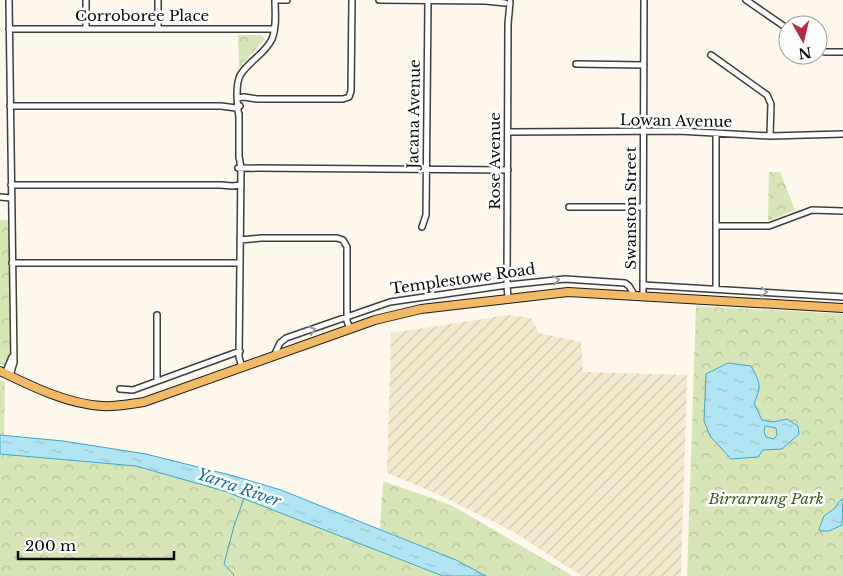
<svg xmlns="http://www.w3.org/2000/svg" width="843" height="576" font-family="'Libre Baskerville',serif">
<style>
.farmland{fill:url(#farmland-furrows)}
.park{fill:url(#park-crowns)}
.water{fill:url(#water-ripples);stroke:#3ca6c7;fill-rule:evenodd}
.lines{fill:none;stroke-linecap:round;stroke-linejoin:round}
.stream{stroke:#3ca6c7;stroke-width:1}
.street-casing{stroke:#3e3e3e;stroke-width:8}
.primary-casing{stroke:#1c1c1c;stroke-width:10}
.street{stroke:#fff;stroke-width:5}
.primary{stroke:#f2ba67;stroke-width:8}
.oneway{stroke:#9d9d9d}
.labels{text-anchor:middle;stroke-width:5;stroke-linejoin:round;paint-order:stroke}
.street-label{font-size:15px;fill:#0b0b0b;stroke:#fff}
.park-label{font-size:15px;font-style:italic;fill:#375f1f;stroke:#fff}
.water-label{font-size:16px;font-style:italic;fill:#1b7597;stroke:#fff}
</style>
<defs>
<pattern id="farmland-furrows" width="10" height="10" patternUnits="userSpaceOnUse" patternTransform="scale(1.25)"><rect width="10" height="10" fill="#f2e9cd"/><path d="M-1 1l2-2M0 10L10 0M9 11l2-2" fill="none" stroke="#cec6af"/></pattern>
<pattern id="park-crowns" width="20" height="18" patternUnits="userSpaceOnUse" patternTransform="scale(1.25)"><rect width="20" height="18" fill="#d7e6b7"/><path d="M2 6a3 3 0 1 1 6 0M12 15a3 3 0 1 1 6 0" fill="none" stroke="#b7c49c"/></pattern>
<pattern id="water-ripples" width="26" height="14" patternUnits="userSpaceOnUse" patternTransform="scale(1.25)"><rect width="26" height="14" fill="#b2e5f3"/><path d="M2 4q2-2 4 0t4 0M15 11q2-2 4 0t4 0" fill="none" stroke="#98c3cf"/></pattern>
</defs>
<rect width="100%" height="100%" fill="#fef7eb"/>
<!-- farmland -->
<path class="farmland" d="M509,315L531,318L539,333L581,342L583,372L687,375L681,576H582L512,531L435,493L387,473L391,333Z"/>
<!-- park -->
<path class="park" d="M238,35H262L265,39L239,68Z
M769,172H780L795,210L768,221Z
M0,220H9L10,359L6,365H0Z
M696,306L843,314V576H687Z
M0,380L5,382L4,435H0Z
M0,454L136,466L224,491L443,576H0Z
M383,481L451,505L573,576H486L456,560L380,529Z"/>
<!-- water -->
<path class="water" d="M728,363L751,366C760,382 762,386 754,403L762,420L773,422L787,419L798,426L799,434L782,449L763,450L758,457L731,459L710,436L704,421L706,374ZM765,426L776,428L777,435L774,439L766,437L764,431Z
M0,435L63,441L146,454L234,476L281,490L456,560L486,576H443L224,491L136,466L0,454Z
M843,498L842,525L829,531H820L819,529L824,516L835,508L838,503Z"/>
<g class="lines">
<!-- stream -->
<path class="stream" d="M233,576L234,575L224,564L234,526L244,498"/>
<defs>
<path id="street" d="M9,0L14,362L10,376
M86,0V28
M158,0V29
M275,0H287
M379,0L486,1L505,3
M746,0L788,29
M9,29H274
M818,50L825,52H843
M711,55L767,95L771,104L770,136
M576,64L644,65
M237,98L244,97L257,99H343L349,97L351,91L352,0
M10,106H221L236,108L240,106
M239,117C237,107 235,82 241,74C249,61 265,54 272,39C277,27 275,13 275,0
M508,132L678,131L770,136L843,134
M239,156L241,168L239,357L242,367
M239,158V114
M238,168L508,170
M11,185H221L232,186L241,185
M0,197L11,198
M569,207H643
M716,226H769L812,210L843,211
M422,227L426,215L428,0
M240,240L261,238H337L343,240L347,247V321L350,329
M12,263H240
M643,285L843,297
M716,289V133
M643,296L644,0
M508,298L507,285L508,24L510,2
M157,315V380
M274,356L280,343L286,338L390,302L507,285L565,279L625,283L629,286L635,296
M5,374L12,357
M120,389L133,390L240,351"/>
<path id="primary" d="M0,371C31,386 67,404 102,406C116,407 130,404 144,402L375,320L421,309L568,292L843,308"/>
</defs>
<!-- street casing -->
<use href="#street" class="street-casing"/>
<!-- primary casing -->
<use href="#primary" class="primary-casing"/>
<!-- street -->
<use href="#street" class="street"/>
<!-- primary -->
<use href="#primary" class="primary"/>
</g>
<!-- one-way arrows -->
<defs><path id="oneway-chevron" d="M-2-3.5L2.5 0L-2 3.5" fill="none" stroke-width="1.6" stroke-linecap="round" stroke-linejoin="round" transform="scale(1.25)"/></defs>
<g class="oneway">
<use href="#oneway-chevron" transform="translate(556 280) rotate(-6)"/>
<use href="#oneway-chevron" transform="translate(764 292) rotate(4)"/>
<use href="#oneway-chevron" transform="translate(312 330) rotate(-19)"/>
</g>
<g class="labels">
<!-- street labels -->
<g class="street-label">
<text x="142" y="21">Corroboree Place</text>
<text transform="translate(414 114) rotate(-89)" y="5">Jacana Avenue</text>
<text transform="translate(676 121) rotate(1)" y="5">Lowan Avenue</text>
<text transform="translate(495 161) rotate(-90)" y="5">Rose Avenue</text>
<text transform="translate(631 208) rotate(-90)" y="5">Swanston Street</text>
<text transform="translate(463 279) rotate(-8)" y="5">Templestowe Road</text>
</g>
<!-- park labels -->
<g class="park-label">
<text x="766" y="504">Birrarrung Park</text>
</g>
<!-- water labels -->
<g class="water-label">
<text transform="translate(239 487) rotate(19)" y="6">Yarra River</text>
</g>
</g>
<!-- north arrow -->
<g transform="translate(803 40) rotate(172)"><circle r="24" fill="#ffffff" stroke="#9d9d9d"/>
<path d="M0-4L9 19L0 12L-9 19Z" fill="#b42a47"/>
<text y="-8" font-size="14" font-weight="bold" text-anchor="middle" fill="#0b0b0b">N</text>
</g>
<!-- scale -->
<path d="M18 551v8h156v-8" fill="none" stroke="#0b0b0b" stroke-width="2.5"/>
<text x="25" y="551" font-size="15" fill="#0b0b0b" stroke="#ffffff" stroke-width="4" paint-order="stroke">200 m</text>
</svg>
